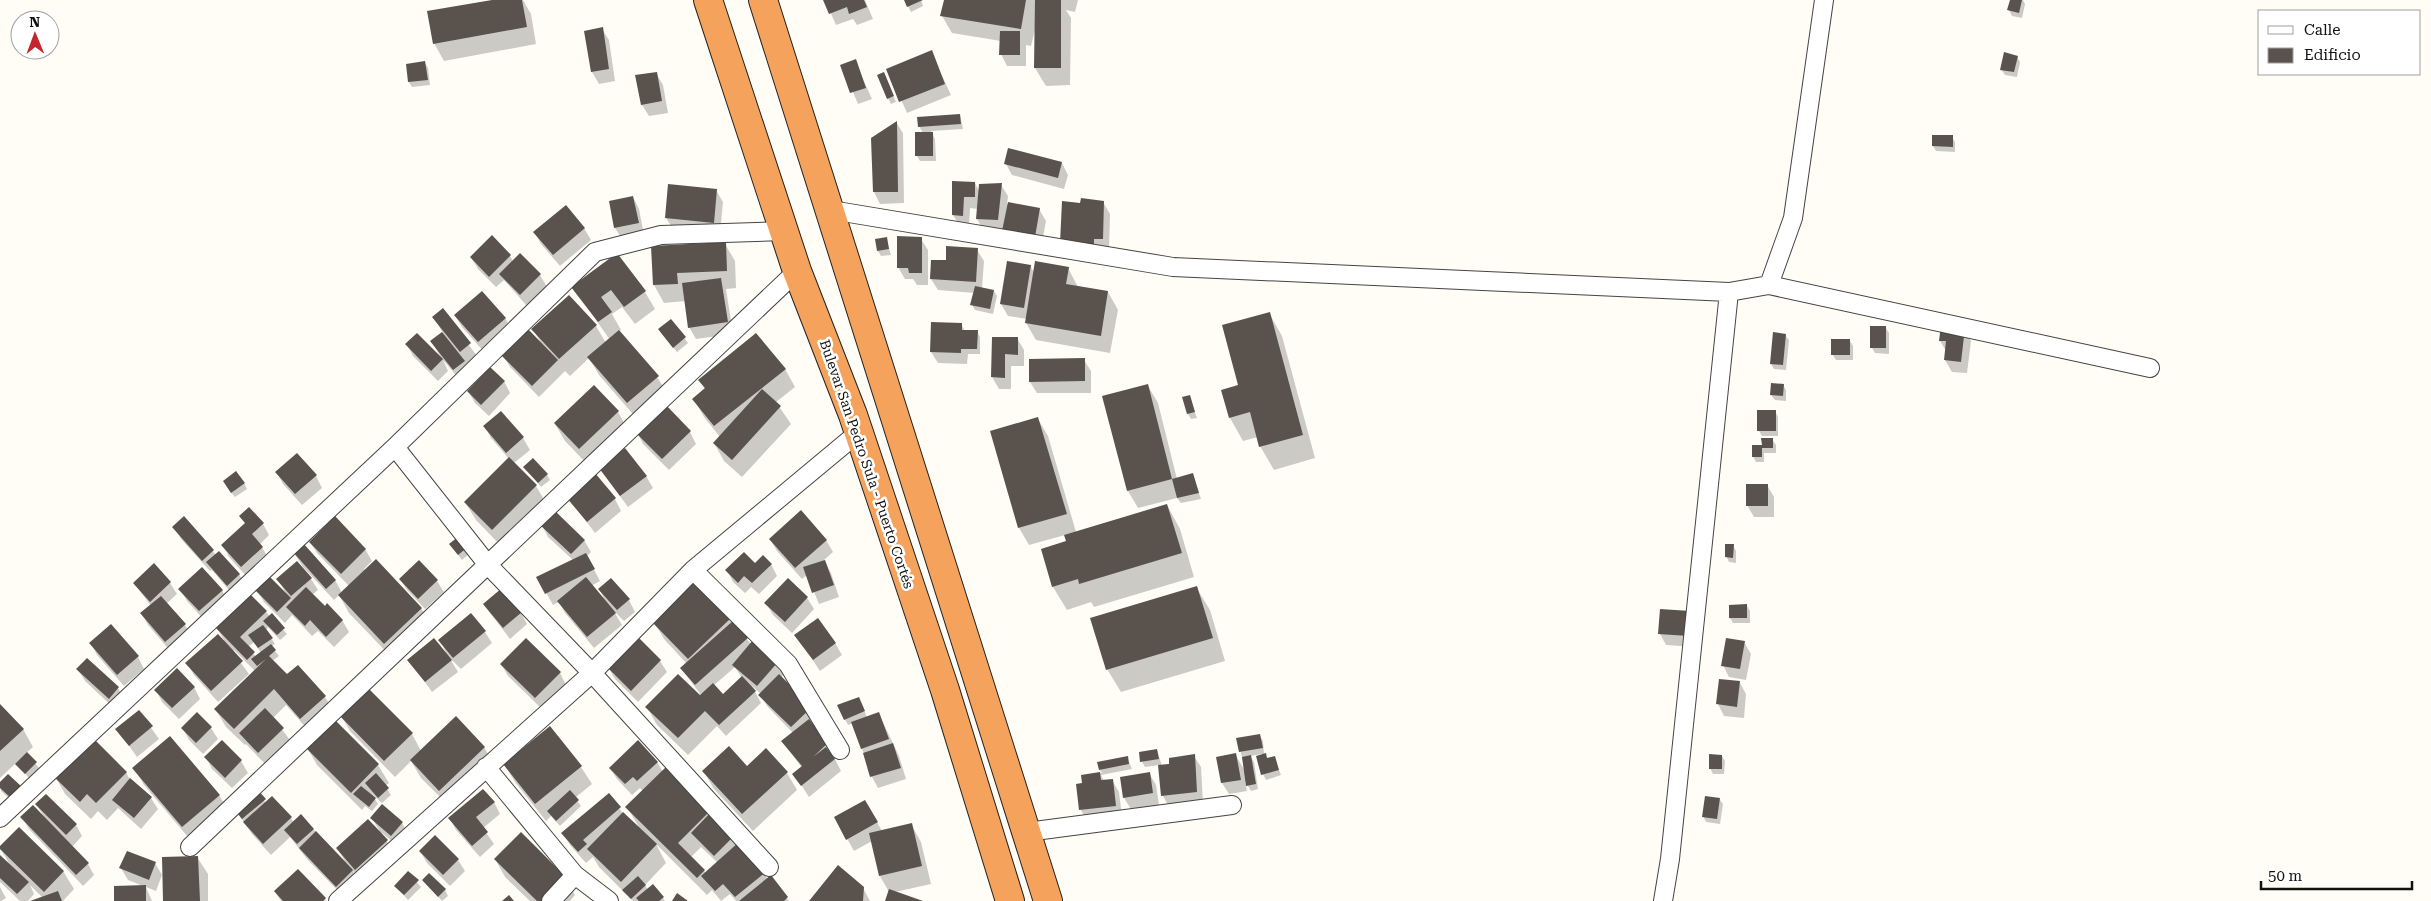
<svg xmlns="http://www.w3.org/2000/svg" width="2431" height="901" font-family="'Roboto Serif',serif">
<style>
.shadow{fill:#0003;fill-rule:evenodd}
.building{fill:#5a524d}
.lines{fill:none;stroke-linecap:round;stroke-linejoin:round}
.street-casing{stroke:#444;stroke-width:20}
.highway-casing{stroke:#222;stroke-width:30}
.street{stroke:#fff;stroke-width:18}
.highway{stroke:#f5a25d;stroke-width:28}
.labels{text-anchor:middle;stroke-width:5;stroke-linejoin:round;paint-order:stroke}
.street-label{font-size:14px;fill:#111;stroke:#fff}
</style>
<rect width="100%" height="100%" fill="#fffdf5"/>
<!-- shadow -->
<path class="shadow" d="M499,0H523L531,14L536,44L444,61L434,43Z
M825,0H865L873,19L857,25L853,19L836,25Z
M905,0H921L923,6L911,12Z
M946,0H1078L1075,12L1066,10L1071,18L1070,85L1046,86L1035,68L1036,26L1031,46L1026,45V66H1007L1001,54V41L952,33L942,16Z
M2011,0H2023L2025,4L2022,18L2012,16L2009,10Z
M602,29L609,40L615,81L599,84L592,72L586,32Z
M931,52L951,95L907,113L888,70Z
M2017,57L2020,62L2017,77L2005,75L2001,69Z
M855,61L872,99L858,104L842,66Z
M425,63L428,68L430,85L412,87L409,82L407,65Z
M656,73L663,85L668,113L649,116L642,105Z
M884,74L896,102L891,104L888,98Z
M960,115L963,129L931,131L935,139L936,161H920L917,156L923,133L919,126Z
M896,122L903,133L904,203L880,204L874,192L872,139Z
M1952,137L1955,142V152L1936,151L1933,146Z
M1062,163L1068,175L1064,189L1012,175L1006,164Z
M953,183H975L979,191L1001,185L1008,196L1007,204L1039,209L1046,221L1041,248L984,231L977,219L978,209L970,208L969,227L960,226L953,215Z
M716,190L723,202L720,234L673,229L666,218Z
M633,197L639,209L644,235L622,239L615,228Z
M1103,202L1110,214L1109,250L1068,254L1081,205Z
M584,228L591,240L560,266L541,244L535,233Z
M886,238L891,255L881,256L878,251Z
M921,239L928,250V285H917L913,279H905L898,267Z
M725,244L735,261L736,288L726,289L733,334L696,339L689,327L686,301L664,303L654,285L652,247Z
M977,250L984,261L982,289L994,291L997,296L993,314L975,310L972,305L975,293L938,290L931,279L947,262Z
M520,255L540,275L547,287L527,306L504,280L496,287L478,269L471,257L510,256L513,261Z
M1030,266L1035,274L1068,268L1078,287L1108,292L1118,310L1110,353L1036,340L1026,323L1027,319L1008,316L1001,304Z
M573,287L645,292L655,309L635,324L622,307L612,314L621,330L618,332L657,377L668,394L638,420L599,375L589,358L570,376L565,371L539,397L510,367L503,355L541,343L533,329L596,326L606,343L610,340Z
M443,310L477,356L466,364L471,373L461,381L443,360L448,371L438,381L413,356L407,344L441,358L432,342L443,333L434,318Z
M1269,313L1282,336L1315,458L1274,470L1260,446L1258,437L1243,441L1230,418Z
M455,316L505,318L512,330L485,353L462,327Z
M671,320L688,343L677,352L663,335Z
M961,324L965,331H977L980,337V354H968L967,364L938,363L931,352Z
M1871,327H1885L1889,333V354L1875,353L1872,348Z
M1964,330L1971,341L1967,373L1952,372L1945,360L1946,351L1940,341Z
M1785,335L1789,340L1786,370L1774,369L1771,364Z
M993,338H1017L1024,350V366H1011V389H999L992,377Z
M1850,341L1853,346V360H1836L1833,355Z
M1084,360L1091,371V393H1037L1030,382Z
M785,369L795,387L776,402L791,424L742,477L724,461L714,443L720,437L704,417L694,399L705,390L700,381Z
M504,381L510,393L489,416L475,403L468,391Z
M1783,385L1786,390V401L1775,400L1771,395Z
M1148,386L1158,403L1177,479L1193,475L1201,499L1181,503L1177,498L1138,508L1128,491Z
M1189,396L1197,418L1191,419L1188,414Z
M1775,411L1778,417V436H1762L1759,431Z
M501,412L523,438L530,450L514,463L536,486L546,503L502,547L476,520L465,502L509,459L491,438L485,427Z
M618,412L628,430L589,466L565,441L555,424Z
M1038,419L1048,436L1076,532L1167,505L1180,529L1194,577L1094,607L1091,602L1067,610L1053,587L1042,549L1067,542L1065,535L1029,545L1019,528L991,432Z
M637,432H690L696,444L669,470L643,444Z
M1772,439L1776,445V453H1764V462H1756L1753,456Z
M297,455L316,476L322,488L302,505L283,484L277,473Z
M525,467L547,475L550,480L541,487Z
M600,469L646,476L653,488L628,507Z
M244,483L247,489L235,497L227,487Z
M1767,485L1774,497V517H1754L1747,505Z
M568,497L615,499L621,511L595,533Z
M241,516L263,524L269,535L260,544L269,559L248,578L229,557L223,545L246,525Z
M184,518L216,555L239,574L246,586L234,596L212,570L210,571L181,539L174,527Z
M542,525L584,540L591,552L587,556L600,581L591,586L606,603L600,590L629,600L635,612L624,621L613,610L622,625L594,648L565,613L559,602L553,605L538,578L573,560L548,537Z
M458,538L470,553L462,560L450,544Z
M770,539L826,540L833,552L824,560L831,573L839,597L819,604L807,575L802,579L777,551Z
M310,542L365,549L372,561L364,569L421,608L431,626L394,660L349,613L339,595L334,600L303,567L294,553L335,580L342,593L349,586L317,553Z
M1733,545L1736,551V563L1729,562L1726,556Z
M419,562L437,581L444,592L425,609L407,590L400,579Z
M297,563L311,579L318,590L312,595L342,620L349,632L334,647L318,631L312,636L292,615L285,623L264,602L257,590L287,595L278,580Z
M771,564L777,576L759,594L751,587L745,593L733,582L727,570Z
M788,580L807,598L814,609L792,633L773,615L766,603Z
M696,581L751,644L777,663L784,674L781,678L818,719L812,725L827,744L841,771L809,797L794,774L802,768L783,742L793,733L767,706L761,694L752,686L761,703L726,736L717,726L688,755L657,725L647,707L701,695L681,668L687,664L664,639L654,622ZM735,667L742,678L723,696L713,686Z
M134,583H170L177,594L166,604L185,625L191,636L172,653L148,625L142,614L151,606Z
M1196,587L1210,610L1225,661L1121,692L1107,669Z
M180,589L222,590L228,602L206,622L187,601Z
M484,605L521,613L527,624L510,639Z
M1747,606L1750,611V623H1733L1730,618Z
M266,612L287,634L280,640L268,627L266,630L275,644L271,646L279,656L272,661L288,677L325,697L332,708L308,730L286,705L273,718L290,740L265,764L246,744L245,745L226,727L216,710L255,671L234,650L233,652L249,674L218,702L194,675L187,663L224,640L216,627ZM254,642L261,653L256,657L248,647Z
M1690,613L1695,647L1666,645L1660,634Z
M485,632L492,643L461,669L449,657L458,672L432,692L409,660L447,655L440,640Z
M796,635L835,643L842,655L820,671Z
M637,638L660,661L667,672L638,702L615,679L608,667Z
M1744,642L1751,654L1746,680L1729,677L1723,665Z
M91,643L138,657L144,669L124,686L97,655Z
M87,660L118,688L125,700L116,710L85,681L78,670Z
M501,664L560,673L566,685L542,709L508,676Z
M1740,683L1746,694L1744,718L1724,716L1718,704Z
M194,687L200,699L179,719L162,702L156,690Z
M862,704L867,718L879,714L899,756L906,779L878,788L872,777L853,723L848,725L845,719Z
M0,706L23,729L33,747L26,753L39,768L29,778L16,763L0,778Z
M139,711L159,739L137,757L117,729Z
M340,714L412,734L421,751L484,747L494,765L450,807L421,778L411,761L395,777L350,731Z
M334,720L378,765L389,783L385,786L391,795L382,803L372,794L378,804L372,811L365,806L362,810L317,765L307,747Z
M183,728H211L218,739L203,754L189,740Z
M550,728L581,767L592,784L575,798L581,806L560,826L551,816L546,821L515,782L504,764Z
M1260,736L1263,741L1264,754L1268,760L1274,758L1281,775L1266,780L1263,774L1262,754L1250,756L1254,762L1258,789L1251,791L1245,781L1247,791L1229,794L1222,783L1218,758L1235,754L1245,771L1238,739Z
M222,741L241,761L248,773L232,788L212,769L206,757Z
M1157,750L1162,766L1194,756L1201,767L1203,804L1169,807L1163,796L1159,765L1145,767L1142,762Z
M1722,756L1725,761L1724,774H1713L1710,768Z
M1127,757L1132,769L1101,775L1104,781L1112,780L1119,792L1122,817L1087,822L1081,810L1077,785L1083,784L1082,776L1102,773L1100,770Z
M657,762L663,772L666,769L768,879L770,877L789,901H736L730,894L721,901L712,890L707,895L656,844L666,863L645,885L648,890L663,898L665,901H633L599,867L593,857L586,863L570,845L563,834L609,794L624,815L639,827L627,807L643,791L640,788L632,795L617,779L610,768ZM701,847L718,863L706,873L691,857Z
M747,767L787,773L797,790L753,831L714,789L704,772Z
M134,768L219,795L229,813L193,843L144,785Z
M126,772L130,780L151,798L158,809L141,829L118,808L107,820L98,811L91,819L65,794L55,776Z
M1149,773L1156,785L1159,805L1131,809L1124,798Z
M0,783L14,803L1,791Z
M257,791L266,803L291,818L294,823L313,829L345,861L337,848L379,830L372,818L382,806L402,823L409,835L399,847L381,832L394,853L362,880L353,871L359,883L344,897L307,859L290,837L271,855L252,834L235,809Z
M1719,799L1723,804L1720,824L1706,822L1703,816Z
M865,801L882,831L911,824L921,842L931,884L895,892L920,901H886L889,892L880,876L872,841L854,851L835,817Z
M494,802L500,814L483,828L494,844L480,857L456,830L450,818Z
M37,805L76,825L82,836L72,847L88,864L94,875L83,886L29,829L22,817H44Z
M0,848L63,871L74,889L63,901H33L43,898L30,885L34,894L28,901H20L0,882V857L10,865Z
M420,851L458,860L465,871L450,886L427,863Z
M197,857L208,874V901H164Z
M495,859L565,878L575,895L570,901H530L505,877Z
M155,863L162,875L156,891L146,887L152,901H116L143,886L128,880L121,868Z
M298,870L325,899L326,901H281L275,892Z
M408,872L421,887L408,900L395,886Z
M423,880L445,890L448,896L442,901Z
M0,887L6,898L1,901H0Z
M863,888L870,901H810Z"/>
<!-- building -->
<path class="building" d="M492,0H522L527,27L433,44L427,11Z
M823,0H864L867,7L849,14L847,7L829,14Z
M904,0H923L907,7Z
M944,0H1026L1021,29L940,16Z
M1035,0H1061V68H1034Z
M2010,0H2022L2019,13L2007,10Z
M603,27L609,69L591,72L584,31Z
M1000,31H1020V55H999Z
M932,50L945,84L899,102L886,69Z
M2004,52L2018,56L2014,72L2000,70Z
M856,59L866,88L850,93L840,65Z
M425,61L428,80L408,82L406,64Z
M657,72L662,101L641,105L635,75Z
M884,72L894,96L887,99L877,75Z
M960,114L961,124L918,127L917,117Z
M897,121L898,192H873L871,138Z
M915,132H933V156H915Z
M1932,135H1953V147L1932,146Z
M1008,148L1062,162L1058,178L1004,164Z
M952,181L975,182V197H964L963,216L952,215Z
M1002,183L998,220L976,219L979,184Z
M668,184L717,189L714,223L665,218Z
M633,196L639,223L614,228L609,201Z
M1081,198L1104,201L1103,239H1094V247L1060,243L1062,201L1080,203Z
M1008,202L1040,208L1035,237L1002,231Z
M566,205L585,228L553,255L533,232Z
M492,235L511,255L489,277L470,257Z
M897,236L922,237V273H909L908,268H897Z
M887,237L889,249L877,251L875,239Z
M726,242L727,271L677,273L678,284L653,285L651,246Z
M946,246L978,248L976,282L930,279L931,260H946Z
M520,253L541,274L520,295L499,274Z
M617,253L646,291L624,307L611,290L601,297L612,312L598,322L571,287Z
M1007,261L1031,265L1024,308L1000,304Z
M1035,261L1069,267L1066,284L1108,291L1101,336L1025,323Z
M721,278L728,322L688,328L682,283Z
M975,286L994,290L990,309L970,305Z
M482,291L506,318L478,342L454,315Z
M569,295L597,325L559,359L531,329Z
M443,308L471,343L460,352L432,317Z
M1270,312L1303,435L1259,447L1250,412L1229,418L1221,390L1238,385L1222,325Z
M671,319L686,337L673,348L658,329Z
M931,322L962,323V330H978L977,349H961V353L930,352Z
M1941,325L1965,328L1961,362L1944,360L1946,341H1939Z
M1870,326H1886V348H1870Z
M528,329L558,360L532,386L501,355Z
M619,330L659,376L627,403L587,357Z
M442,332L465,361L453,370L430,341Z
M1773,332L1786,334L1783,365L1770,364Z
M417,333L443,359L431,371L405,344Z
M756,333L786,369L714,426L692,399L705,388L698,380Z
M992,337H1018V355L1005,354V378L991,377Z
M1831,339H1850V355H1831Z
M1085,358V381L1029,382V359Z
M490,367L505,381L481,405L467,391Z
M1771,383L1784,384L1783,396L1770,395Z
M1148,384L1172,479L1127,491L1102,396Z
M594,385L619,411L579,449L554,423Z
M762,389L781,406L732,460L713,443Z
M1190,395L1195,412L1187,414L1182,397Z
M665,404L691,431L662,459L635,432Z
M1757,410H1776V431H1757Z
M501,411L524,437L506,453L483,426Z
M1038,417L1067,514L1018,528L990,431Z
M1761,438H1773V448H1762V457H1752V445H1762Z
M625,448L647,476L620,496L599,468Z
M297,453L317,475L295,494L275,472Z
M509,457L537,485L492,530L464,502Z
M533,458L548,474L538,483L523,467Z
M236,471L245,483L231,493L223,481Z
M595,473L616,498L587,522L566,497Z
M1193,473L1199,493L1177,498L1172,479Z
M1746,484H1768V506H1746Z
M1167,504L1182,553L1079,584L1078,579L1052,587L1041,549L1066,541L1064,535Z
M249,507L264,523L252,534L263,547L241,567L221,545L245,523L239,516Z
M554,510L585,540L571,554L540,525Z
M801,510L827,540L795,568L769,539Z
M184,516L214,550L202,561L172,527Z
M335,516L366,549L341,574L309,542Z
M459,536L468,547L458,555L449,544Z
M303,543L336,580L326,589L293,552Z
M1725,544H1734L1733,558L1725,557Z
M219,551L240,574L227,586L206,562Z
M744,552L755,563L763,555L772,564L752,583L744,576L738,583L725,570Z
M586,553L595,569L545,594L536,577Z
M376,559L422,608L384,644L338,595Z
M419,560L438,580L418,599L399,579Z
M825,560L834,585L812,593L803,567Z
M297,561L312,578L291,596L276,579Z
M154,563L171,582L150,602L133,583Z
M202,567L223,590L199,611L178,589Z
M269,576L291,598L277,612L255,590Z
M586,577L616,613L587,637L557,601Z
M611,578L630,599L617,610L598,589Z
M788,578L808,597L785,622L764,603Z
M696,580L732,617L688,659L652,622Z
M1197,586L1213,638L1106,670L1090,618Z
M306,587L325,606L327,603L343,620L326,637L310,620L305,626L286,607Z
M502,588L522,612L503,628L483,604Z
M249,593L267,611L240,637L255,652L247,660L215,627Z
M161,596L186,624L165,642L140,613Z
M1747,604V618H1729V605Z
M1660,609L1690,611L1689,636L1658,634Z
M272,613L285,628L277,635L263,621Z
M471,613L486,631L453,658L438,640Z
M818,618L836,643L813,660L794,635Z
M734,620L749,637L695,685L680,668Z
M111,624L139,656L117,675L89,643Z
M263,625L273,638L258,648L248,635Z
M218,634L243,661L211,691L185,663Z
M637,636L661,660L631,691L607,667Z
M434,638L452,660L425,682L407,660Z
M526,638L561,672L535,698L500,664Z
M1726,638L1745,641L1740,669L1721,666Z
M753,640L778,662L757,686L732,665Z
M271,644L276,650L269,656L287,674L298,665L326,696L300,719L274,689L234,729L214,709L266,659L257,666L251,659Z
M87,658L119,687L109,699L76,669Z
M177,668L195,687L172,708L154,690Z
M678,674L700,695L713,683L723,694L742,676L756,691L719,725L705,711L678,738L645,707Z
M779,674L812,707L791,727L758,695Z
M1719,679L1740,681L1737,707L1716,704Z
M366,686L413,733L384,761L338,714Z
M859,697L865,711L844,720L837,705Z
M0,704L24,729L0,751Z
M265,708L284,728L258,753L239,733Z
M139,710L153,726L129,746L115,729Z
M197,712L212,727L196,743L181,728Z
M879,712L889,739L861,749L851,722Z
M456,716L485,747L439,791L410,760Z
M334,719L379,764L351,793L305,747Z
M809,719L828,743L813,757L826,747L835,759L801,786L792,774L802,766L781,741Z
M550,726L582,766L535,804L503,764Z
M1260,734L1263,748L1239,752L1236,738Z
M170,736L220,795L182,827L132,768Z
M92,737L127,772L96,803L87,794L80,802L53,776Z
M222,740L242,760L225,778L204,757Z
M638,740L658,762L637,781L633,777L625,784L609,768Z
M893,743L901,768L870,777L863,753Z
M729,746L747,766L766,748L788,772L742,814L702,771Z
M1157,749L1159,759L1140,762L1139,752Z
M27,752L37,762L25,774L15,764Z
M1236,753L1241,780L1221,783L1216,757Z
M1266,753L1267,758L1275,756L1279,770L1261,775L1256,756Z
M1195,754L1197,792L1161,796L1158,765L1169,764V758Z
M1709,754L1722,755V769H1709Z
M1251,755L1256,784L1246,786L1242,757Z
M1128,756L1129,764L1099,770L1097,762Z
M666,767L710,811L678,843L705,870L697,878L625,807Z
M1100,772L1101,780L1113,779L1116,806L1079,810L1076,784L1082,783L1081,775Z
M1150,772L1153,793L1123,798L1120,777Z
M376,773L389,788L378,798L365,783Z
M8,774L22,787L11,798L0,788V782Z
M130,778L152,797L134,818L112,800Z
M361,786L376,798L369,807L353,794Z
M257,789L266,799L242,819L234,809Z
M483,789L495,802L476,817L488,832L472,846L448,818Z
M570,790L579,800L556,821L547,811Z
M609,793L621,807L583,840L587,844L578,852L561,833Z
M46,794L77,824L66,835L35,804Z
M272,796L292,817L263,844L243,822Z
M1705,796L1720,798L1717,819L1702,817Z
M865,800L878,822L846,840L834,817Z
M382,804L403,822L391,836L370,818Z
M33,805L89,863L76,875L20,817Z
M623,812L657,844L621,882L587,849Z
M711,812L735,835L714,856L691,833Z
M301,814L314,829L297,844L284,830Z
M368,819L388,840L355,870L336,848Z
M912,823L922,866L879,876L869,833Z
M19,827L64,871L44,892L0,849V846Z
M316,831L353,870L336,887L299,848Z
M521,832L566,877L542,901H537L494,859Z
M435,835L459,859L443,875L419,851Z
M739,842L766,872L735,897L723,884L715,891L701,876Z
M127,851L156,862L149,880L119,868Z
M0,855L29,882L17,894L0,878Z
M198,856L200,901H163L162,857Z
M838,865L864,887L863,901H809Z
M298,869L326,898L323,901H283L274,891Z
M408,871L419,880L404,895L394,886Z
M429,873L446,889L438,897L422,880Z
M771,875L788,897L784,901H739Z
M638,876L646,885L631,899L622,890Z
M653,884L664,897L659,901H639L636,898Z
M146,885V901H114V886Z
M889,889L923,901H885Z
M58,891L62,901H30Z
M677,893L688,901H672Z
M509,895L514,901H502Z"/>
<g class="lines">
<defs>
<path id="street" d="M831,210L1173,267L1729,292L1769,285L1793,218L1824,0
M1769,285L2150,368
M395,447L488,565L592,673L769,867
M693,570L788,664L840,750
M486,767L575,875L609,901
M0,818L395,447L595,252L661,235L784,231
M1027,832L1232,805
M190,847L797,271
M338,901L592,673L693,570L859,432
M551,901L575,875
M1663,901L1670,859L1729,292"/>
<path id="highway" d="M708,0L797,271L853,415L945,690L1010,901
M763,0L1048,901"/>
</defs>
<!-- street casing -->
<use href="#street" class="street-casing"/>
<!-- highway casing -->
<use href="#highway" class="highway-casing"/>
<!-- street -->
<use href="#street" class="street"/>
<!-- highway -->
<use href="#highway" class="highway"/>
</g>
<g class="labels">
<!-- street labels -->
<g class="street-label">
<text transform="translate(867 464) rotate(71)" y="5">Bulevar San Pedro Sula - Puerto Cortés</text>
</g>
</g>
<!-- legend -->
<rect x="2258" y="10" width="162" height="65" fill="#ffffff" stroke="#a0a0a0"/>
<rect x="2268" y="26" width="25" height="8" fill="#ffffff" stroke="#a0a0a0"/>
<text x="2304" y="35" font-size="15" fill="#111111">Calle</text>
<rect x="2268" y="48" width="25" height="15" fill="#5a524d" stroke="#a0a0a0"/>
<text x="2304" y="60" font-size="15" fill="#111111">Edificio</text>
<!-- north arrow -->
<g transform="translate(35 35) rotate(359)"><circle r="24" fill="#ffffff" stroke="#a0a0a0"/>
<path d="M0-4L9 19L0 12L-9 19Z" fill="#c4262e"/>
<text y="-8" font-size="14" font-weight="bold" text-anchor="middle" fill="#111111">N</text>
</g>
<!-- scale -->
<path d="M2261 881v8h151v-8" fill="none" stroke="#111111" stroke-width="2.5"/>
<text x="2268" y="881" font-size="15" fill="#111111" stroke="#ffffff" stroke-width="4" paint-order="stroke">50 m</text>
</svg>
